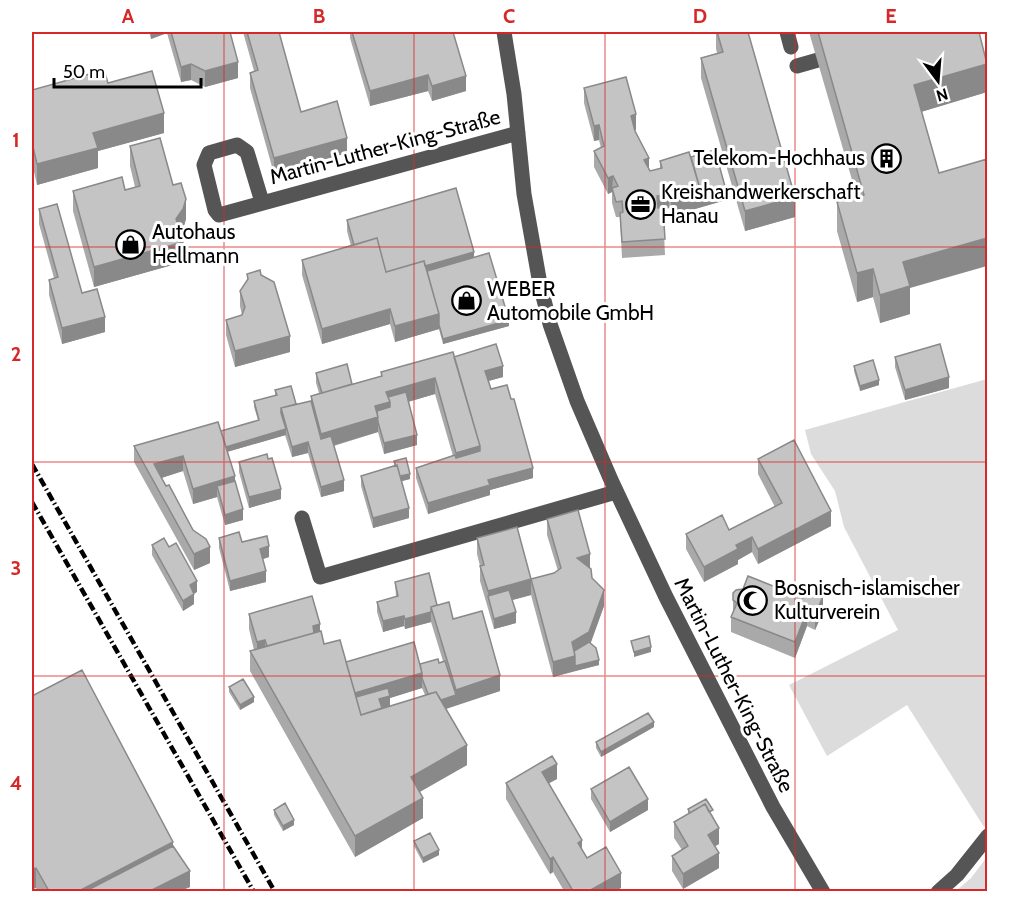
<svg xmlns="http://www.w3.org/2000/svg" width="1019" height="923" font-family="Cabin,sans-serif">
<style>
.grass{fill:#dcdcdc}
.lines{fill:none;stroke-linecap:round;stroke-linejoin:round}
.minor{stroke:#555;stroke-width:15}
.rail{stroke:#000;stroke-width:4.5;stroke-dasharray:9 3 1.5 3;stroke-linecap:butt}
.wall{fill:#a9a9a9;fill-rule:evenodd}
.shaded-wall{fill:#898989}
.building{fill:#c4c4c4;stroke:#898989;stroke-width:1.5}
.grid{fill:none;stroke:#d62828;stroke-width:1.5;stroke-opacity:0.55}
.labels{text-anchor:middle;stroke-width:6;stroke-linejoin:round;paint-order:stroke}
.street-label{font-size:21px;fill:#000;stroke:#fff}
.poi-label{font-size:21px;fill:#000;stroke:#fff;text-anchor:start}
.neatline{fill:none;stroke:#d62828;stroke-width:2}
.grid-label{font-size:20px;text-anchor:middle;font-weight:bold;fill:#d62828}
</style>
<rect width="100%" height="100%" fill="#fff"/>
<!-- grass -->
<path class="grass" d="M987,379L988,822L984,827L907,705L827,756L789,685L898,630L844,527L835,491L811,454L805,430Z
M987,857V891H956L971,878Z"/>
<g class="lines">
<!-- minor -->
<path class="minor" d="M504,32L514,94L524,194L540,284L550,324L577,401L611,480L666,597L773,807L823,892
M787,32L791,47
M797,66L818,60
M262,202L247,152L237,145L209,153L204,165L215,210L219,215L518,133
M302,518L320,577L616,492
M938,892L957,875L988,836"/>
<!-- rail -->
<path class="rail" d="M32,464L275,892
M32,502L254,892"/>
</g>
<!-- wall -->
<path class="wall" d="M149,32H230L238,78L205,87L191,80L181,82L167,33L151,39Z
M243,32H279L301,112L347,153L274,174L250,88V73L254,71Z
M350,32H453L466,91L432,101L428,91L370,106L350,38Z
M716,32H748L795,217L745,231L701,78V58L717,53L716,49Z
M809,32H979L987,63V92L921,112L910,288V314L880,323L873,297L857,302L837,231V202L857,197Z
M108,83L164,133L98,151V168L37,185L32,163V90Z
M584,88L636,130H635L650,171L660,169V161L691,157L726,200L671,216L669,208L663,210L665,255L622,258L620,217H616L612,203V192L608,194L594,167V151L601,148L599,140L594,141L584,103Z
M130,146L173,185L186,219L183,229L180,233L183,262L94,287L73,211V191L125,190L135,187L130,166Z
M39,209L82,293L105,332L62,344L49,295V280L54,278L39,224Z
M347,220L474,257L509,326L443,344L439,329L395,342L390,324L322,344L302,275V260L351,246L347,231Z
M247,274L290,352L235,367L226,335V320L242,315L240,306V291L247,281Z
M454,357L503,377L488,381L491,389L533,478L490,490V495L428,514L416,478V468L453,456L435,394L408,402L417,445L384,454L378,432L334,446L344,491L321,497L308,453L292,457L285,435L227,452L243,520L225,525L217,497L193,504L183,471L162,478L210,563L194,570L134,462V446L221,431L258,420L254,407V401L275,396V390L296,404L311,401V396L319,393L316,383V373L352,384L381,376V372Z
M895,357L949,388L905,400L895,367Z
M854,366L879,385L860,391L854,371Z
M758,459L831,526L758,564L752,552L738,560V564L704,582L686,549V534L729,530L775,507L758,474Z
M394,461L410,479L401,481L409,518L373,528L361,486V476L394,466Z
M239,462L281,499L249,508L239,472Z
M547,519L590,569L592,578L604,606L590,643L599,665L553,677L531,595V579L554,573L558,571L547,535Z
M219,538L242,542L269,557L263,559L266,582L230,591L219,548Z
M477,538L531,595L512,600L516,623L494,629L480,581V566L477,554Z
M152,545L197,592L194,593V604L183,611L152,555Z
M395,582L437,605L453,619L500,691L446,708L467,765L419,792L423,818L355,857L250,671V651L254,650L249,629V614L320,631L324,644L346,662L420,664L439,663L443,661L431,622L405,629L404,626L383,632L377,612V602L396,597ZM422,688L425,695L390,706V698Z
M733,593L823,612L815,630L807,626L795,658L731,632V617L733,612Z
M229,687L254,702L240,710L229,692Z
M32,696L173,846L190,887L180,891H38L36,888L32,889Z
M654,727L601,757L596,748V742Z
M557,779L549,783L582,850L587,858L621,888L615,891H564L553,872L550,874L506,799V783Z
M591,789L648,810L610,832L591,799Z
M688,809L713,815L712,816L719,844L715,846L719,868L683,889L672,871V856L682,850L674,838V822L688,814Z
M274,810L294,825L283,831L274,815Z
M414,841L439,855L423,863L414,846Z"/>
<!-- shaded-wall -->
<path class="shaded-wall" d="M151,32H167V33L151,39Z
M238,62V78L205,87V71Z
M191,64V80L181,82V67Z
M987,64V92L914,114V85Z
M428,75V91L370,106V91Z
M466,76V91L432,101V86Z
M164,113V133L98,151V168L37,185V164L93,133Z
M636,114V130L631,131V116Z
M599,125V140L594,141V126Z
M347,138V153L274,174V158Z
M649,158V174L644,160Z
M613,176L612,192L608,194V178Z
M726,190V200L671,216V201L701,192Z
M669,193V208L657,212V196Z
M795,197V217L745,231V211Z
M186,199V219L183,229L176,239V219Z
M987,238V266L910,288V314L880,323V295L903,262Z
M183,242V262L94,287V267Z
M474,252V262L386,277Z
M873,269V297L857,302V273Z
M390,309V324L322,344V329Z
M439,314V329L395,342V326Z
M105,317V332L62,344V328Z
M509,320V326L443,344V339Z
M290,336V352L235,367V351Z
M503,366V377L485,382V371Z
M949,377V388L905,400V390Z
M435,378V394L390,407L378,421V432L321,449V434L375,406L386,392Z
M879,380V385L860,391V386Z
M286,429V435L223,453V448Z
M417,435V445L384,454V443Z
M308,442V453L292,457V447Z
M480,446V462L456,468V453Z
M183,456V471L154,480V464Z
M533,468V478L490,490V495L428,514V503L488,480Z
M410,474V479L399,482V477Z
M235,476V492L217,486V497L193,504V489Z
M344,480V491L321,497V487Z
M281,489V499L249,508V497Z
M409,508V518L373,528V518Z
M243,509V520L225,525V515Z
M831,511V526L758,564V549Z
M752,537V552L738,560V564L704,582V567L736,545Z
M269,546V557L260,560V549Z
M210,547V563L194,570V554Z
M590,554V570L577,558Z
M266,571V582L230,591V581Z
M531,579V595L490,606L488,596V591Z
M197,581V592L190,596V585Z
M604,590V606L589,648L575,656V671L553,677V662L572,642Z
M194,594V604L183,611V601Z
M823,596V612L815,630V615Z
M807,611V626L795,658V642Z
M431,612V622L405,629V619Z
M516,612V623L494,629V619Z
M404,616V626L383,632V621Z
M320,624V640L315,641L313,626Z
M265,640V655L257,657V642Z
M651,647V652L634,657V652Z
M599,660V665L575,671V666Z
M422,673V688L390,698V706L379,709L356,708L353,693Z
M500,675V691L431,714V703L456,695V690Z
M254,697V702L240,710V705Z
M654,722V727L601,757V752Z
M467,745V765L411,797V777Z
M557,764V779L542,787V772Z
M423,798V818L355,857V836Z
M648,799V810L610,832V822Z
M294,820V825L283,831V826Z
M719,828V844L708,850V835Z
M582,840V855L578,843Z
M173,842V862L117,891H79Z
M439,850V855L423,863V858Z
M719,853V868L683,889V874Z
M553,857V872L550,874V859Z
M36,868V888L32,889V869Z
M190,871V887L180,891H150Z
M621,873V888L615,891H589Z"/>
<!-- building -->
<path class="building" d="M171,32H230L238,62L205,71L191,64L181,67Z
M247,32H279L301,112L337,101L347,138L274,158L250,73L258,70Z
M352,32H453L466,76L432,86L428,75L370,91Z
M717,32H748L795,197L745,211L701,58L723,52Z
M818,32H979L987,64L914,85L939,173L987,159V238L903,262L910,286L880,295L873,269L857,273L837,202L864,195Z
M104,70L108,83L152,71L164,113L93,133L98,148L37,164L32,143V90Z
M626,77L636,114L631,116L635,131L649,158L644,160L650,171L662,168L660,161L689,152L701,192L671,201L669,193L657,196L658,208H663L665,239L622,242L620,213L623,212L622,201L616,202L612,188L618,186L613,176L608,178L594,151L604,146L599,125L594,126L584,88Z
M160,138L173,185L181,183L186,199L183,209L176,219L183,242L94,267L73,191L122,177L125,190L140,186L130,146Z
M715,150L726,190L701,197V192L691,157Z
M456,188L474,252L425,266L424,261L386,272L377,238L354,245L347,220Z
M57,204L82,293L97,289L105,317L62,328L49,280L58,277L39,209Z
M377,238L386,272L424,261L439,314L395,326L390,309L322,329L302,260Z
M489,253L509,320L443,339L439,325V314L427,271Z
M260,270L261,275L274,282L290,336L235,351L226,320L242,315L245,307L240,291L248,279L247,274Z
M496,344L503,366L485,371L491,389L507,385L511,399H514L533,468L488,480L490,485L428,503L416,468L455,455L456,458L480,451V446L454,357Z
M940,344L949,377L905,390L895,357Z
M453,352L480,446L456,453L435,378L386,392L390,402L375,406L378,417L321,434L311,396L382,376L381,372Z
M873,360L879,380L860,386L854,366Z
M347,364L352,384L322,393L316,373Z
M291,386L296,404L281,408V413L286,429L226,447L221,431L259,420L254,401L277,395L275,390Z
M406,392L417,435L384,443L378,422L377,411L390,407V402L388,397Z
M311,401L321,439L331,436L344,480L321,487L308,442L292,447L281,408Z
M218,422L235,476L193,489L183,456L154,464L166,486L169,485L193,530L206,539L210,547L194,554L134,446Z
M794,440L831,511L758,549L752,537L736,545L738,549L704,567L686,534L722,515L729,530L782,503L758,459Z
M267,454L268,459L272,458L281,489L249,497L239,462Z
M406,458L410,474L400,476L397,465L396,466L394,461Z
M397,465L409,508L373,518L361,476Z
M235,481L243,509L225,515L217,486Z
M578,510L590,554L577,558L591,569L592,578L604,590L589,632L572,642L575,656L553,662L531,579L554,573L561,568L547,519Z
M517,527L531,579L488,591L480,566L484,565L477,538Z
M239,532L242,542L267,536L269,546L260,549L266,571L230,581L219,538Z
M164,538L169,547L176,543L197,581L190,585L194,594L183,601L152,545Z
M429,573L437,605L431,607V612L405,619L404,616L383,621L377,602L398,596L395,582Z
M748,576L803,598L806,590L823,596L815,615L807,611L795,642L731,617L737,603L733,600V593L736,590L743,589Z
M509,590L516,612L494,619L488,596Z
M312,596L320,624L313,626L314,633L267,646L265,640L257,642L249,614Z
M449,602L453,619L482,611L500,675L456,690L431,607Z
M321,631L324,644L340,640L361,715L436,692L467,745L411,777L423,798L355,836L250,651Z
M649,636L651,647L634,652L631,641Z
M414,642L422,673L355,693L346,662Z
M589,642L596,648L599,660L575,666V656L574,651Z
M438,659L439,663L445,661L456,695L441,700L436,692L428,694L422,678V673L420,664Z
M82,670L173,842L79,891H49L36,868L32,869V696Z
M243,679L254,697L240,705L229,687Z
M388,688L390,696L379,699L382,708L361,715L356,697Z
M648,713L654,722L601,752L596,742Z
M552,756L557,764L542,772L582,840L578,843L587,858L606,847L621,873L589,891H573L553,857L550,859L506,783Z
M629,767L648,799L610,822L591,789Z
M706,799L713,810L709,812L705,804L690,813L688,809Z
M285,803L294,820L283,826L274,810Z
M705,804L719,828L708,835L719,853L683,874L672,856L688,846L674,822Z
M430,833L439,850L423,858L414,841Z
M173,846L190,871L150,891H86Z"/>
<!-- grid -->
<path class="grid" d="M224,32V892M414,32V892M605,32V892M795,32V892M32,247H988M32,462H988M32,676H988"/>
<!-- icons -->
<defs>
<symbol id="building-ring" viewBox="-11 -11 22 22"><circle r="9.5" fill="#fff" stroke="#000" stroke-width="1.5"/><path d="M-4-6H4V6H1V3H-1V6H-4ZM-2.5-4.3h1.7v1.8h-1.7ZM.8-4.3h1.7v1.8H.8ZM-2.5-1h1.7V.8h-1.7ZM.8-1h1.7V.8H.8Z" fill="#000"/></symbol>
<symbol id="office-ring" viewBox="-11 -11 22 22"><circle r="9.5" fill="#fff" stroke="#000" stroke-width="1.5"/><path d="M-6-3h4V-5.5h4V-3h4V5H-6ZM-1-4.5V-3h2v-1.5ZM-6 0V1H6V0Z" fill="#000"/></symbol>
<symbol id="shop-ring" viewBox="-11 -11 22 22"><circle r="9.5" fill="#fff" stroke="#000" stroke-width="1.5"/><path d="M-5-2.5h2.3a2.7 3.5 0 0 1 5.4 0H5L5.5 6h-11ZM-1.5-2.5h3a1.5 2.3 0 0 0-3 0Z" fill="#000"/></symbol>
<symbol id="mosque-ring" viewBox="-11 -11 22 22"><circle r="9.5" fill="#fff" stroke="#000" stroke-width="1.5"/><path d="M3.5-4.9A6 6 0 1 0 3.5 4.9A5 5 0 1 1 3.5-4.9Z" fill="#000"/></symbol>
</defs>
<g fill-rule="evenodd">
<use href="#building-ring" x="870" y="142" width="33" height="33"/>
<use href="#office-ring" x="624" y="188" width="33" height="33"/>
<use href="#shop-ring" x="114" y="228" width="33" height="33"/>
<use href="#shop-ring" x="450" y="284" width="33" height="33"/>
<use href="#mosque-ring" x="736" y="584" width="33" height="33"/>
</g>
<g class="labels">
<!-- street labels -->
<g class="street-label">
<text transform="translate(385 147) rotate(-15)" y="7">Martin-Luther-King-Straße</text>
<text transform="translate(734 685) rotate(63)" y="7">Martin-Luther-King-Straße</text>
</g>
<!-- poi labels -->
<g class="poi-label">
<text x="865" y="165" text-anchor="end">Telekom-Hochhaus</text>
<text x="661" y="199">Kreishandwerkerschaft<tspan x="661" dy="24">Hanau</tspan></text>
<text x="152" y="239">Autohaus<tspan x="152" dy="24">Hellmann</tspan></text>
<text x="487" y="296">WEBER<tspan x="487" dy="24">Automobile GmbH</tspan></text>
<text x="774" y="595">Bosnisch-islamischer<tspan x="774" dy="24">Kulturverein</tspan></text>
</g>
</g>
<!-- border -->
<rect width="1019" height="923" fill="none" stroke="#ffffff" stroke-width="66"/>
<!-- north arrow -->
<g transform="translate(938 81) rotate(164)" stroke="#ffffff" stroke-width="4.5" paint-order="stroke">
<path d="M0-4.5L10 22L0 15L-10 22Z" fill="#000000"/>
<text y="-9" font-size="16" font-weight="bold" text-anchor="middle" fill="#000000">N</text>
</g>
<!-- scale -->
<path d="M54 78v9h147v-9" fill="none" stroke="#000000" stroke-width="3"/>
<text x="63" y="78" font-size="18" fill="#000000" stroke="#ffffff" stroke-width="4.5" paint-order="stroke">50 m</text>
<rect x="33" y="33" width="953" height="857" class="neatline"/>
<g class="grid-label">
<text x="128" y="23">A</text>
<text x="319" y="23">B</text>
<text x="509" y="23">C</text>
<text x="700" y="23">D</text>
<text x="891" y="23">E</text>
<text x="16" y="147">1</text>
<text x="16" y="361">2</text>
<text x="16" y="575">3</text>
<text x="16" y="790">4</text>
</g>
</svg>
